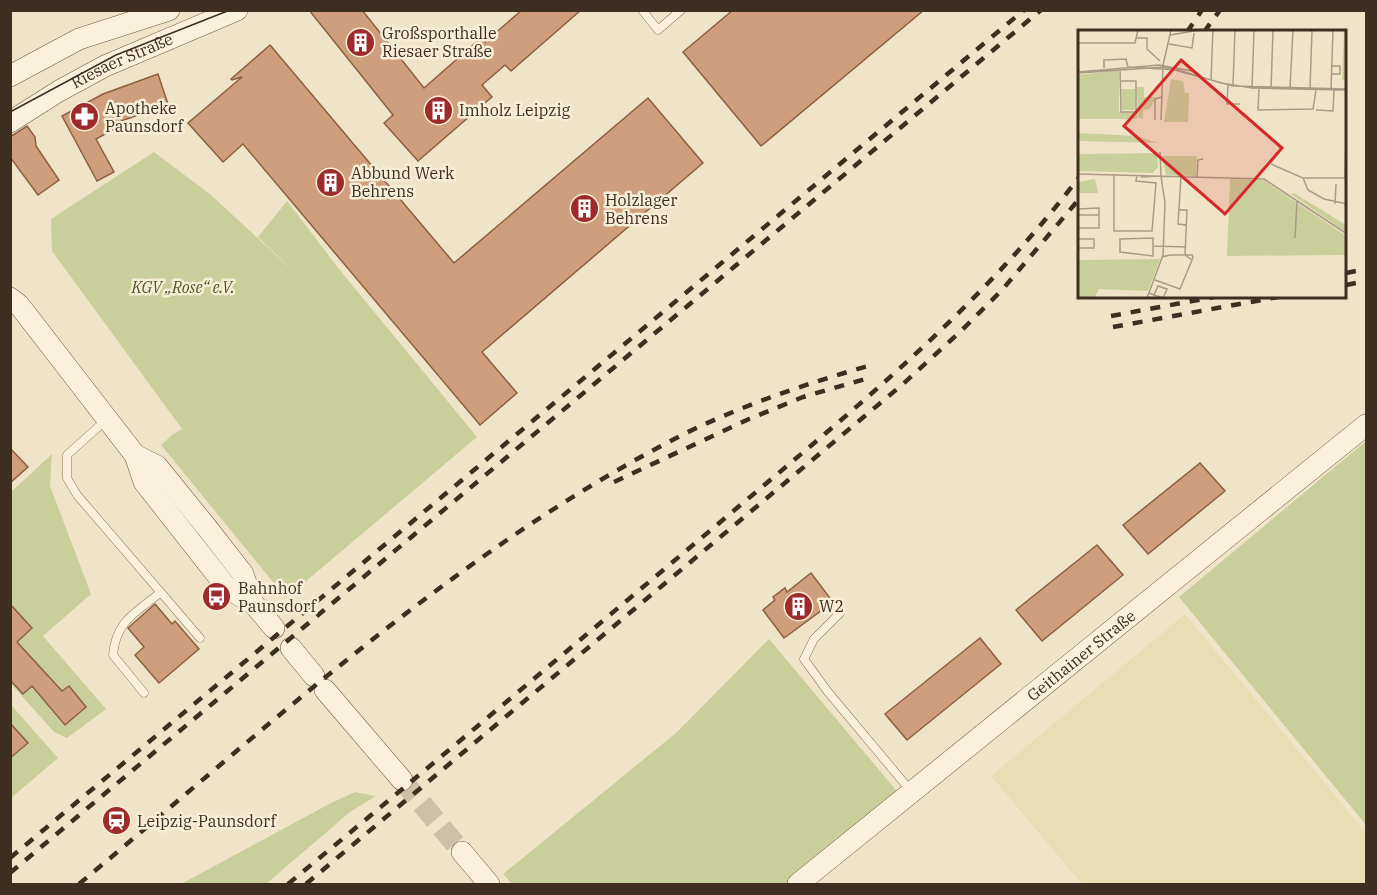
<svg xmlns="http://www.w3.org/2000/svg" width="1377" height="895" font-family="'IBM Plex Serif',serif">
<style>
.farmland{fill:#e6deb5}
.green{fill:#c9cf9b}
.building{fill:#cf9f7d;stroke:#8d5f41;stroke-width:1.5}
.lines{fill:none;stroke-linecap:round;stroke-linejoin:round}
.secondary-tunnel{stroke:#ccc0a6;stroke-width:21;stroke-dasharray:21 10;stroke-linecap:butt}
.lane-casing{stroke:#8d765c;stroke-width:9}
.secondary-casing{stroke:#6f573f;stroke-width:22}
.lane{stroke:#faf1dc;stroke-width:8}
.secondary{stroke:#faf1dc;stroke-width:21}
.tram{stroke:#3d2e20;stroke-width:1.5}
.rail{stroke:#3d2e20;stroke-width:4.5;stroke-dasharray:10 10;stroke-linecap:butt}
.labels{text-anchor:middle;stroke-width:5;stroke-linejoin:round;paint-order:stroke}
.poi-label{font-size:16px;fill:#3d2e20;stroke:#f7eed8;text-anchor:start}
.street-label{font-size:16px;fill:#3d2e20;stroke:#f7eed8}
.park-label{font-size:16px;font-style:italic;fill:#4d5a26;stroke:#f7eed8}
.inset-road{fill:none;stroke:#a89b85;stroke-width:1.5}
.view{fill:#d62828;fill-opacity:0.15;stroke:#d62828;stroke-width:3}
.inset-edge{fill:none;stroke:#3d2e20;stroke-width:3}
</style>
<rect width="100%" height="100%" fill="#f0e4c8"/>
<!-- farmland -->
<path class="farmland" d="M1185,614L1366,833V884H1082L991,776Z"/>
<!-- green -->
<path class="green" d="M154,152L211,195L301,278L258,237L287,201L339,269L477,437L286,598L161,445L172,435L182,429L52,251L51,219Z
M1366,441V825L1179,597Z
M52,454L50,486L91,594L43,636L106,709L67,738L54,732L11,684L10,493Z
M769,639L901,796L791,884H512L503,874L676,733Z
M12,706L58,758L11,798L10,707Z
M355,792L376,796L350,812L266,884H181L331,803Z"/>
<!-- building -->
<path class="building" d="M309,10H362L424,88L481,38L485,42L522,10H581L511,71L505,65L482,85L492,97L418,161L384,123L393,115Z
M733,10H924L761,146L683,52Z
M270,45L454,263L648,98L703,163L482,352L517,393L480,425L243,144L223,162L188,123L242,77L232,80L231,79Z
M158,74L168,104L116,123L118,127L96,139L114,172L97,181L62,116L103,94Z
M27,126L35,137L36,146L59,180L38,195L10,157V137Z
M10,448L28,467L10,483Z
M1200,463L1225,491L1148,554L1123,525Z
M1097,545L1123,575L1042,641L1016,610Z
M811,573L833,602L784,638L763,610L775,600L773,597L785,588L787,592Z
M10,604L32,628L17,642L62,691L69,686L86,707L65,725L32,686L23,694L10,680Z
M155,604L172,624L175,621L199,649L159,683L135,655L144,647L128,628Z
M980,638L1001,664L907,740L885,714Z
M10,723L28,743L10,758Z"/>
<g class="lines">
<!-- secondary-tunnel -->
<path class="secondary-tunnel" d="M402,780L462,852"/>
<defs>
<path id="lane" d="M642,10L658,30L681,10
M106,420L67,455V478L77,495L200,638
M840,613L814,639L804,659L828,692L910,790
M144,693L113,655C116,621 135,613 160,593"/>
<g id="secondary">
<path d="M10,76L79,39L169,10"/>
<path id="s1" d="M10,122L59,91L105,66L237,10"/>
<path d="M10,298L19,305L135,455L144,482L228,589L253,603L274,628"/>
<path d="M135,455L157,466L208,529L243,574L253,603"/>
<path d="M291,648L314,676"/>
<path d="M325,690L402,780"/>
<path d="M462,852L489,884"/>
<path id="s2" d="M798,884L1366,425"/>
</g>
</defs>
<!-- lane casing -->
<use href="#lane" class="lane-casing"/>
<!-- secondary casing -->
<use href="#secondary" class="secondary-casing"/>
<!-- lane -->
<use href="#lane" class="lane"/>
<!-- secondary -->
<use href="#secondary" class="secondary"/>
<!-- tram -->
<path class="tram" d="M10,112L116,55L230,10"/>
<!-- rail -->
<path class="rail" d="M1187,32L1202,10
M1204,32L1220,10
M1346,273L1366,269
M1346,285L1366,281
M1111,316L1214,297
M1113,327L1278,297
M614,482L749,419L803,397L872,377
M10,858L1024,10
M10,873L1041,10
M79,884C272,724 458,549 684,434C743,405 805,384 868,366
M288,884C432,765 575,644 718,524C848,414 977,312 1080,176
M306,884L903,384L960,332L1002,290L1080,198"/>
</g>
<!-- icons -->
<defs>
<symbol id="building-disc" viewBox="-11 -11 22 22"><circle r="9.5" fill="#9e2a2b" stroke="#f7eed8"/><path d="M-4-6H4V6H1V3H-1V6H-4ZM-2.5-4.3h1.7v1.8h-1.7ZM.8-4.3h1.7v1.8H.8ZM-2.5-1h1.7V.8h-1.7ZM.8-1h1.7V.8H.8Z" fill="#fff"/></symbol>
<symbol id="pharmacy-disc" viewBox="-11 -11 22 22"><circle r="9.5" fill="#9e2a2b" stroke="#f7eed8"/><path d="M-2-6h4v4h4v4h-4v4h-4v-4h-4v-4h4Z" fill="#fff"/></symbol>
<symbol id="bus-disc" viewBox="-11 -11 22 22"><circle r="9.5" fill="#9e2a2b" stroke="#f7eed8"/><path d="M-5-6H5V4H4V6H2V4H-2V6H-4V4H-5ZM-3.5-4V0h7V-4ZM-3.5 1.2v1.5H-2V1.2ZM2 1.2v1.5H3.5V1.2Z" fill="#fff"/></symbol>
<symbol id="station-disc" viewBox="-11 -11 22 22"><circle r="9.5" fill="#9e2a2b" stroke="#f7eed8"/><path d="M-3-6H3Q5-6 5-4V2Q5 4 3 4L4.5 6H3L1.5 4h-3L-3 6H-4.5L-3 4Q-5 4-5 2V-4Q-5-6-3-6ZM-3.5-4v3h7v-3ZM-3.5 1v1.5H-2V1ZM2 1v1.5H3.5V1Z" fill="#fff"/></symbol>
</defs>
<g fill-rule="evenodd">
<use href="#building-disc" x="344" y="26" width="33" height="33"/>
<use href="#building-disc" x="422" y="94" width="33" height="33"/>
<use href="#pharmacy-disc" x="68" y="100" width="33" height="33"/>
<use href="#building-disc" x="314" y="166" width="33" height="33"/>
<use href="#building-disc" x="568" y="192" width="33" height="33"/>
<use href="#bus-disc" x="200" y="580" width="33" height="33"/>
<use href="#building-disc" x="782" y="590" width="33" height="33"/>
<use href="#station-disc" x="100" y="804" width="33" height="33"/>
</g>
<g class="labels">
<!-- poi labels -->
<g class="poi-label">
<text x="382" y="39">Großsporthalle<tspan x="382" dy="18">Riesaer Straße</tspan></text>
<text x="105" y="114">Apotheke<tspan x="105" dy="18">Paunsdorf</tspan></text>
<text x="459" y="116">Imholz Leipzig</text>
<text x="351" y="179">Abbund Werk<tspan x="351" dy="18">Behrens</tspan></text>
<text x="605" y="206">Holzlager<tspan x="605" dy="18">Behrens</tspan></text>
<text x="238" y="594">Bahnhof<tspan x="238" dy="18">Paunsdorf</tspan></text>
<text x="819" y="612">W2</text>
<text x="137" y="827">Leipzig-Paunsdorf</text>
</g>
<!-- street labels -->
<g class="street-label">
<text dy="6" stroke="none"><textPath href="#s1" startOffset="128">Riesaer Straße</textPath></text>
<text dy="6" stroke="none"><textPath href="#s2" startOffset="364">Geithainer Straße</textPath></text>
</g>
<!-- park labels -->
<g class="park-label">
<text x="183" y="293">KGV „Rose“ e.V.</text>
</g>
</g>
<!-- overview -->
<g transform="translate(1078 30)">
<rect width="268" height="268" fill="#f0e4c8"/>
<path d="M266,1H268V50H264ZM41,40V82L59,83V89H0V45ZM93,49L105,51L107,63H111L110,92H86ZM59,57H66V67H78L72,79L65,80V89L60,87ZM43,59H57V80H44ZM0,103L58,106L80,113L0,111ZM79,123L80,137L75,143L0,141V124ZM84,126H119L118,146L88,145ZM17,149L20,163H0V152ZM152,149L185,150L268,206V225L149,226ZM216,163L268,195V202L213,164ZM82,229L70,261L21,259L16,268H0V230Z" fill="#c9cf9b"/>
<path class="inset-road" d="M92,5L122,0M59,8H69V19L82,31M0,13H57L60,0M91,14L114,18L116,3M51,37L100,40L143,53L174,58L269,60M26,38V30L48,29L50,37M42,38L43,82H58V51H42M0,42L81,35L114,41M0,43L86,37L155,56L269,59M254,44H262V36H254M133,49L135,0M150,55L149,74H162M155,55L157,0M174,58L176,0M181,58L180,80L235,79L238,60M212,58L215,0M232,58L234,0M193,59L195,0M253,59L255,0M238,80L255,81L256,60M77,90V69L84,67M83,90L85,35L93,0M82,122L83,146M193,134L225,148L230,160L246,169L269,174M0,144L186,149L269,204M36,144V201H74L78,153L58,151L59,145M103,146L100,194L108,195M63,147L83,146M119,147L120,130L125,129M225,148H267L268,112M257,174L258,154M0,179L21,178V198H0M0,185H21M75,208V226L42,222V209ZM217,208L219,171M0,209H16V218H0M75,216L108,217M84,227L92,225H114L115,227L114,230L107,225L109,180H101M77,250L102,259L114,230M71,263L76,265L80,256L89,259L85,268L76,265M69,268L85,225L87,173L83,146"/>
<path class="view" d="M103,30L204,118L147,184L46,96Z"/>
<rect width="268" height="268" class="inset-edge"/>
</g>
<!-- border -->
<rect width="1377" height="895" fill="none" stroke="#3d2e20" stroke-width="24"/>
</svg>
